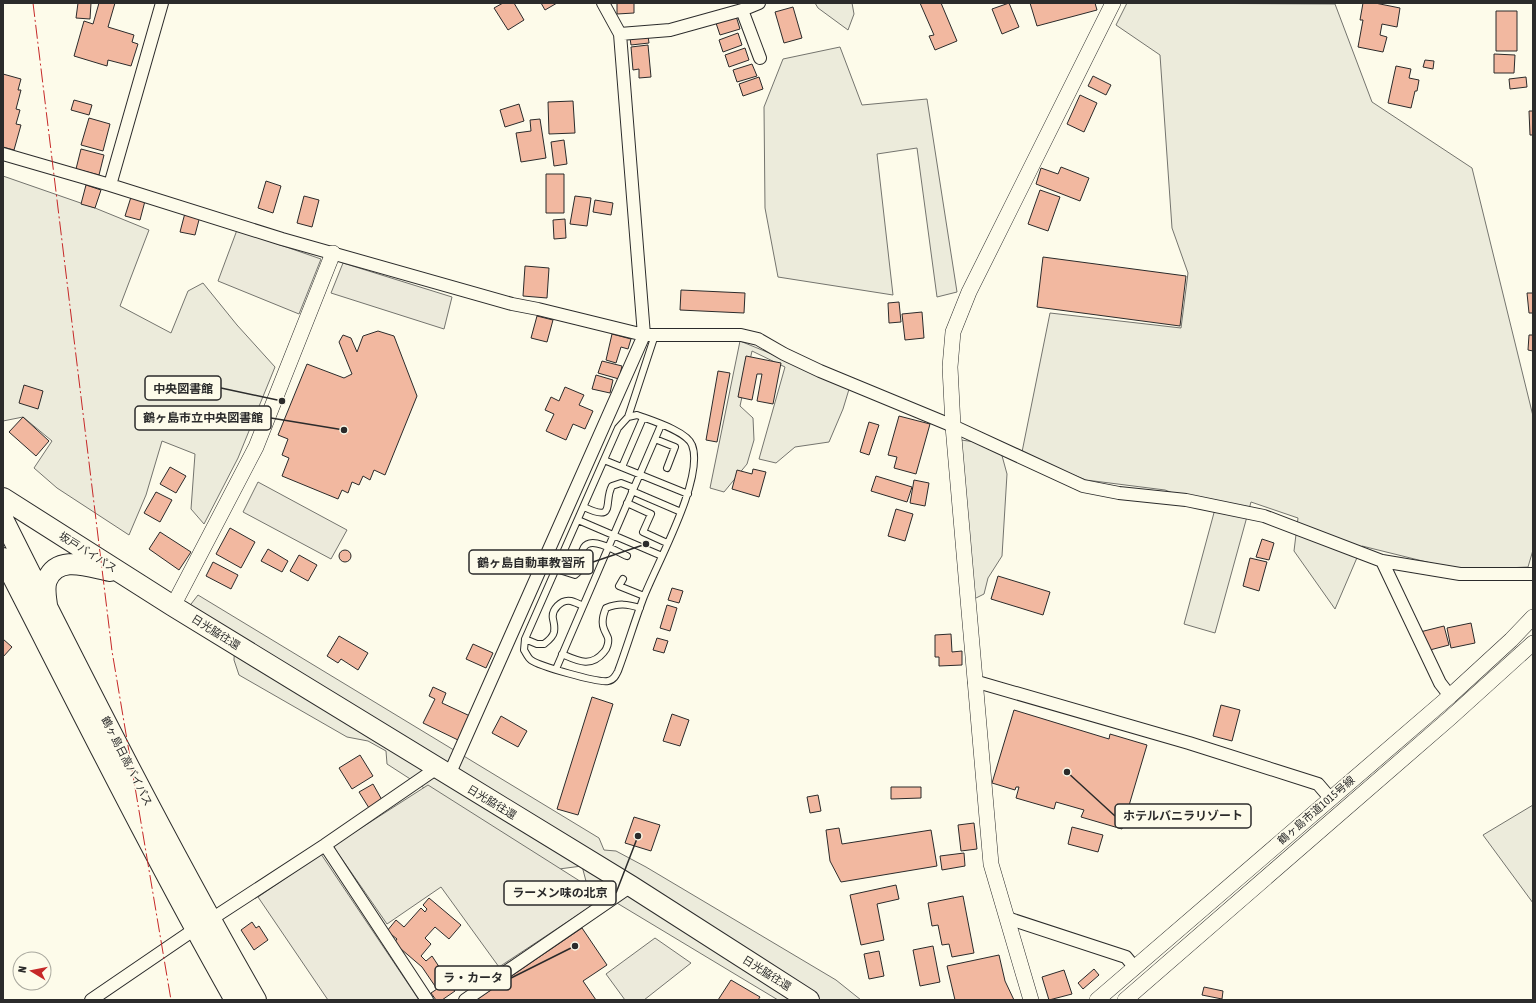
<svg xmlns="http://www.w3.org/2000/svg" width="1536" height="1003" font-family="'Asap Condensed','Noto Sans JP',sans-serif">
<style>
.green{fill:#ecebdb;stroke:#74746e}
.parking{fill:#eceadb;stroke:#74746e}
.building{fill:#f2b8a0;stroke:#2b2b2b}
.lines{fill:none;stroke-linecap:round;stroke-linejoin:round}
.service-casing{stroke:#2b2b2b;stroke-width:8}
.minor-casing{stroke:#2b2b2b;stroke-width:14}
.tertiary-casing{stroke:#2b2b2b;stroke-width:16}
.trunk-casing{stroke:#2b2b2b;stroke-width:22}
.service{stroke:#fdfbea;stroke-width:6}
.minor{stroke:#fdfbea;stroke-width:12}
.tertiary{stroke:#fdfbea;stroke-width:15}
.trunk{stroke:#fdfbea;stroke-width:20}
.power{stroke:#c62828;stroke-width:1;stroke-dasharray:14 3 2 3;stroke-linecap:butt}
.labels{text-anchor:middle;stroke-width:3;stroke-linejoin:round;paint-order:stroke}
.street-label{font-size:11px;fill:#2b2b2b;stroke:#fdfbea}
.leader{fill:none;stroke:#2b2b2b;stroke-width:1.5}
.callout-dot{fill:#2b2b2b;stroke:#fdfbea;stroke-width:1.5}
.callout{fill:#fdfbea;stroke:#2b2b2b;stroke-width:1.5}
.callout-label{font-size:12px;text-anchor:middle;font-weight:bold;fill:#2b2b2b}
</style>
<rect width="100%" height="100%" fill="#fdfbea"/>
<!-- green -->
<path class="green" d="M815,3H852L854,14L848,30L818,8Z
M1127,3L1335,4L1372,102L1472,168L1533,416V550L1528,567L1459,570L1362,546L1335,609L1294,551L1298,518L1251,502L1215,633L1184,624L1215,509L1165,490L1086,480L1056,468L1022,452L1050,313L1181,328L1188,273L1172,228L1160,55L1116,25Z
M840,47L862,105L927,99L957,292L937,297L917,148L877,154L893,295L778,277L765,208L764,107L783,59Z
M3,176L95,208L149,230L120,306L171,333L188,291L203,283L237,325L275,367L238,458L204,524L191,509L195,454L162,441L146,495L129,535L57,488L34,468L52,441L23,417L3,421Z
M740,341L850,386L843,409L829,442L795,447L776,463L759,459L785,367L752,351L740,406L753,418L754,440L747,464L724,492L710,488Z
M961,440L983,443L1001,452L1007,474L1002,556L988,578L984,594L974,599Z
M198,595L599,838L604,850L616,851L646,867L836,980L861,1000H778L587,885L582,866L559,869L449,804L387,764L386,751L368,741L347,737L239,675L234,660L235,638L188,608Z
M1533,805V903L1483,835Z"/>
<!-- parking -->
<path class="parking" d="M237,230L321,259L299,314L218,281Z
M343,263L452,297L444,329L331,293Z
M258,482L347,530L331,559L243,512Z
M428,785L605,897L499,967L441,887L387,924L333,846Z
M321,854L419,1000H328L258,897Z
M655,938L691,963L644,1000H625L606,974Z"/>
<!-- building -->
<path class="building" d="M78,3H91L90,19L76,18Z
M99,3H115L108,27L134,35L132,42L138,44L131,66L108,60L107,66L74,56L84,21L93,24Z
M503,3H514L524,20L508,30L494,8Z
M541,3H557L545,10Z
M617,3H634V13L617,14Z
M920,3H941L957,41L935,50L929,36L934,35Z
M1009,3L1019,27L1002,34L992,9Z
M1030,3H1095L1097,10L1037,26Z
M1363,3H1375L1400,8L1397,27L1382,24L1380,35L1387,37L1383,52L1358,47L1363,20H1360Z
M793,7L802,38L784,43L775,12Z
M1496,11H1517V51H1496Z
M736,16L740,29L720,35L716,23Z
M738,33L742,45L723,52L719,40Z
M648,36L649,43L631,45L630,38Z
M648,45L651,77L639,78V69L633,70L631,47Z
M745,48L749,60L729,67L725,55Z
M1494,54L1515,55L1514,73H1494Z
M1425,60L1434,61L1433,69L1423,67Z
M752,64L757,76L737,82L733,70Z
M1396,66L1411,69L1409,78L1419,80L1417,91H1415L1411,108L1388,103Z
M3,74L21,79L18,90H21L16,109L20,110L16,124L21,125L14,150L3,147Z
M1093,76L1111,85L1106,95L1088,86Z
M759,77L763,89L743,96L739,84Z
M1526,77L1527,87L1510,89L1509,79Z
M1080,95L1097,103L1084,132L1067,124Z
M74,100L92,105L89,115L71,110Z
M573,101L575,133L549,134L548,102Z
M519,104L524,121L505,127L500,110Z
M1529,111H1533V135H1530Z
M89,118L110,124L103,151L81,145Z
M540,119L546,158L521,162L516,133L531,131L530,120Z
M564,140L567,164L554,166L551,142Z
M81,149L104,155L99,175L76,169Z
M1061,167L1089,178L1080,201L1036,184L1041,168L1058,174Z
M546,174H564V213H546Z
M266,181L281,186L273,213L258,208Z
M86,185L101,190L95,208L81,204Z
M1040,190L1060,197L1048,231L1028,224Z
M304,196L319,200L312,227L297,223Z
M575,196L591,198L587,226L570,224Z
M131,197L145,201L140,220L125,216Z
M595,200L613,203L611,215L593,212Z
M185,213L200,216L195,235L180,232Z
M565,219L566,238L554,239L553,220Z
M1043,257L1186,276L1180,326L1037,307Z
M525,266L549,268L547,298L523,296Z
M681,290L745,293L744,313L680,310Z
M1527,293H1533V313H1529Z
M899,302L901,322L889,323L888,303Z
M922,312L924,338L905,340L902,314Z
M537,316L553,320L547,342L531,338Z
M378,331L394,336L417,396L385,475L374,470L370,480L363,476L359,485L352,482L348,493L342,490L338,499L282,476L289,458L282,455L288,439L278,435L307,364L344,378L352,374L339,342L343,335L351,338L357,352L363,336Z
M612,334L631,339L628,349L621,347L616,363L606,360Z
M1529,335H1533V351L1528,350Z
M746,356L781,363L773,404L757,401L762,374H757L752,400L738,397Z
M602,361L622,366L619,379L598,373Z
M718,371L730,373L717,442L706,440Z
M596,375L613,380L610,393L592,389Z
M24,385L43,391L38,409L19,403Z
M565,387L584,395L579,405L593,411L585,429L573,424L566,440L546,431L554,414L545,410L551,397L559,401Z
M899,416L930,424L916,474L894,468L897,457L888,455Z
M23,417L49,441L36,456L9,432Z
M869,422L879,425L869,455L860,452Z
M170,467L186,476L176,493L160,484Z
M753,469L766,472L759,497L732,489L737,470L752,474Z
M876,476L912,487L907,502L871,491Z
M914,480L929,483L925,506L910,503Z
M156,492L172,500L160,522L144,513Z
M896,509L913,514L905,541L888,536Z
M230,528L255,542L241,568L216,554Z
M160,532L191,552L179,570L149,549Z
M1262,539L1274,543L1269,560L1256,557Z
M268,549L288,561L282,572L261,561Z
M339 556a6 6 0 1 1 12 0a6 6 0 1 1-12 0Z
M299,555L317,565L308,581L290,571Z
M1250,558L1267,562L1259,591L1243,586Z
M213,562L238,575L231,589L206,576Z
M998,576L1050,592L1043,615L991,599Z
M672,588L683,591L679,603L668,600Z
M667,605L677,608L670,631L660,628Z
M1471,623L1475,643L1451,648L1447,628Z
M1444,626L1449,645L1426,651L1420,632Z
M951,634L952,652L962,651V665L939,666V657H935V635Z
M339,636L368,653L358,670L341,659L338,663L327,656Z
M657,638L668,641L664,653L653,650Z
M3,639L12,647L3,657Z
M473,644L493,653L486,668L466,659Z
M433,687L446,693L442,703L470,716L458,740L423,723L435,699L429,696Z
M592,697L613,704L578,815L557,809Z
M1221,705L1240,710L1232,741L1213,736Z
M1014,710L1109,739L1110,734L1147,745L1122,829L1081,817L1084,810L1056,802L1054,809L1016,798L1019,787H1016L1015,790L992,783Z
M672,714L689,720L680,746L663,741Z
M501,716L527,731L518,747L492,733Z
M360,755L373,776L352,789L339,768Z
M373,784L382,800L369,808L359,792Z
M891,787H921V798L891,799Z
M818,795L821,811L810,813L807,797Z
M634,817L660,825L651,851L625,843Z
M974,823L977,849L961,851L958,825Z
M1072,827L1103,835L1098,852L1068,844Z
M839,828L842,844L931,830L937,866L841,882L830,861L826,830Z
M964,853L965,866L942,870L940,856Z
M896,885L899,899L877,904L884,940L861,945L850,895Z
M963,896L974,953L952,957L949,944L942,945L938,925L932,926L928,903Z
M429,898L461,925L449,939L435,927L425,938L431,944L421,956L426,961L432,956L455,991L442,1000H436L431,993L437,989L422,967L394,943L397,939L387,931L396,920L404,927L421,908L425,912L427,909L423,905Z
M252,922L256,928L259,926L268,940L254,950L241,930Z
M582,928L607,965L583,981L596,1000H476Z
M933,946L940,982L920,986L913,950Z
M879,951L884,976L869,979L864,954Z
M999,955L1005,981L1014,1000H955L947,966Z
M1094,969L1099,975L1083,989L1078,983Z
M1064,970L1072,994L1049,1000L1042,977Z
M731,980L760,997L758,1000H718Z
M1204,987L1223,991L1222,999L1202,995Z"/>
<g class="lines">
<defs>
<path id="service" d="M637,415C650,420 687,431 692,445C705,478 656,565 643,599C634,623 627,647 618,671C616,675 614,680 608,681C598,683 539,666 531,660C528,658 526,653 524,650L525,639L618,428L628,417Z
M628,417L655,335
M655,439L675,447L667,468
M604,460L688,494
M622,467L643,418
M632,491L681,512
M627,503L651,514L643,532L667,543
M584,507C617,523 603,502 612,486L621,483L634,488
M578,520L662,556
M556,569L575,575C586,566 581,564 582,553C585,531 617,552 627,556
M623,579L619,586L644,596
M525,639L537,644H544C548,641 553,637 554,632C555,626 554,624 553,619C551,610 561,599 571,601C575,602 579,604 583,606
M562,654C578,661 591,668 604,652C607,649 609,642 608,638C607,635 605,632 604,629C601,622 603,615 606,608C619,603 627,604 640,608
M556,669L661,425"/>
<path id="minor" d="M742,10L760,58
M620,34L670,30L742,10L759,3
M3,154L110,185L282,239L512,304L538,309L644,335H741L758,339L784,354L820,371L953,426L1083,486L1119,493L1186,500L1264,516L1382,561L1460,574H1533
M110,185L162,3
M1382,561L1440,683L1450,696
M974,681L1189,743L1318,784L1330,798
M449,775L644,335L620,34L603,3
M325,845L427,1000
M1007,918L1126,957L1135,968
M210,920L325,845L437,768
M91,1000L195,929
M465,1000L631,886"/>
<path id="tertiary" d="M173,606L256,447L333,253
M1031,1000L991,864L953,426L950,367L953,332L969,292L1113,3
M1097,1000L1450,696L1511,640L1533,617
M1125,1000L1450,718L1533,643"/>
<path id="trunk" d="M3,498L173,606L631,886L809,1000
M3,519C84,681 166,843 256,1000
M3,558C79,706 153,855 235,1000
M47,605C46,598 44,587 47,580C58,554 89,567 110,571"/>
</defs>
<!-- service casing -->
<use href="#service" class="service-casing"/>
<!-- minor casing -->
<use href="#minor" class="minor-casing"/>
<!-- tertiary casing -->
<use href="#tertiary" class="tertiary-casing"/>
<!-- trunk casing -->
<use href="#trunk" class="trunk-casing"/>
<!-- service -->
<use href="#service" class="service"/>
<!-- minor -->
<use href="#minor" class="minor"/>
<!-- tertiary -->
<use href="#tertiary" class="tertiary"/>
<!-- trunk -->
<use href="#trunk" class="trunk"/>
<!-- power -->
<path class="power" d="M33,3L112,651L171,1000"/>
</g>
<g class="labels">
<!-- street labels -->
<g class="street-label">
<text transform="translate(88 552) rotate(32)" y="4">坂戸バイパス</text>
<text transform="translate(216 632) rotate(32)" y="4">日光脇往還</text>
<text transform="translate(127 761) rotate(63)" y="4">鶴ヶ島日高バイパス</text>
<text transform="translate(492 802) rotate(31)" y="4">日光脇往還</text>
<text transform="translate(1316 810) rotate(-41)" y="4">鶴ヶ島市道1015号線</text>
<text transform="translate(767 973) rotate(32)" y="4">日光脇往還</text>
</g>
</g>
<!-- callouts -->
<path class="leader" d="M282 401L221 388M344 430L271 418M646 544L593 562M1067 772L1115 816M638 836L616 893M575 946L511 978"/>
<g class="callout-dot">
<circle cx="282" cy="401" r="4"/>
<circle cx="344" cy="430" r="4"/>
<circle cx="646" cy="544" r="4"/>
<circle cx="1067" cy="772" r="4"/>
<circle cx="638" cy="836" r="4"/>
<circle cx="575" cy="946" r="4"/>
</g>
<g class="callout">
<rect x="145" y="376" width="76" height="24" rx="4"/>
<rect x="135" y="406" width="136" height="24" rx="4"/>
<rect x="469" y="550" width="124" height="24" rx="4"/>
<rect x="1115" y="804" width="136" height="24" rx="4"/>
<rect x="504" y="881" width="112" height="24" rx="4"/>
<rect x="435" y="966" width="76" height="24" rx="4"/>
</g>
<g class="callout-label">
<text x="183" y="393">中央図書館</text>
<text x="203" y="422">鶴ヶ島市立中央図書館</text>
<text x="531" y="567">鶴ヶ島自動車教習所</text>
<text x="1183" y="820">ホテルバニラリゾート</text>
<text x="560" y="897">ラーメン味の北京</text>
<text x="473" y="982">ラ・カータ</text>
</g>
<!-- border -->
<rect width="1536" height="1003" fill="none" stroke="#2b2b2b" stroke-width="8"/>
<!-- north arrow -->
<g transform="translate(32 971) rotate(280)"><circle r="19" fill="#fdfbea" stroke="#a9a89e"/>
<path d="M0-3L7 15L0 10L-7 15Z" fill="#c62828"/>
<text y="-6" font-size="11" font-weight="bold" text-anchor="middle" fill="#2b2b2b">N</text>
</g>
</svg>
